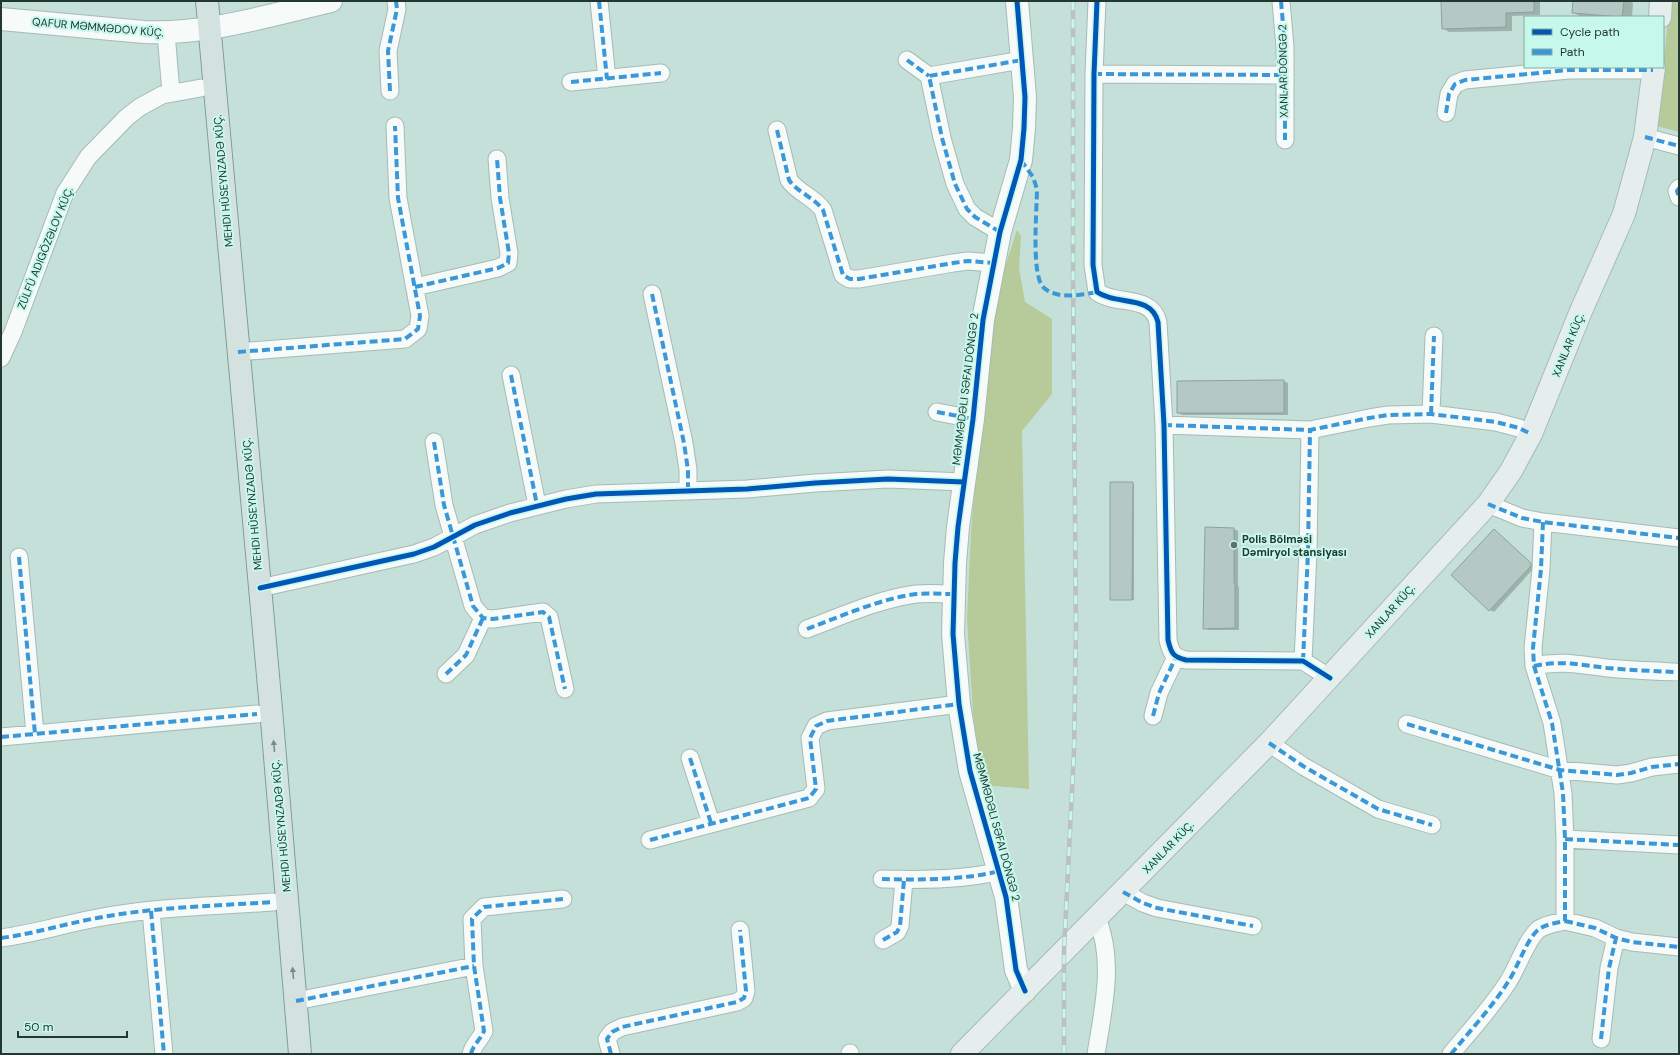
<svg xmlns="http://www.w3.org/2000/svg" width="1680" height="1055" font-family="'DM Sans',sans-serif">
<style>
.green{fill:#b6cb99}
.shadow{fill:#0003}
.building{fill:#b4c9c4;stroke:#8ca29d}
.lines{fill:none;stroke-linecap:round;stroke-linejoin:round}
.minor-casing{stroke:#a6bbb5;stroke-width:19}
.tertiary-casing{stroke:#a6bbb5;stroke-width:24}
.secondary-casing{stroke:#a6bbb5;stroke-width:24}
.primary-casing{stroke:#7e9f98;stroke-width:24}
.minor{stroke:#f6faf9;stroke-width:17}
.tertiary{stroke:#f6faf9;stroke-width:22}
.secondary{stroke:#e5eeec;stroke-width:22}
.primary{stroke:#d3e2df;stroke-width:22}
.rail-casing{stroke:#bac1bf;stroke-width:4.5}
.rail{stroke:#c6f8eb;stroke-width:3;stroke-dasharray:9;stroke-linecap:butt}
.quiet{stroke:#3b98d8;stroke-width:4;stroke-dasharray:8 4;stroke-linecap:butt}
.cycleway-casing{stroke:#c6f8eb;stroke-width:8}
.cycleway{stroke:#0057b8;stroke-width:5}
.oneway{fill:#7b8c88}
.poi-dot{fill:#5b726c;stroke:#c6f8eb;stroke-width:1.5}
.labels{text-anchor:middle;stroke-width:4;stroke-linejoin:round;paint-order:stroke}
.street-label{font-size:11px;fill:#233732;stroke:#c6f8eb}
.poi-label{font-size:11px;font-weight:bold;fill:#233732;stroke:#c6f8eb;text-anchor:start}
</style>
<rect width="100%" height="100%" fill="#c4e0d8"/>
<!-- green -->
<path class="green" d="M1670,1H1679V132L1657,126Z
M1017,230L1021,236L1019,268L1025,302L1052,319V394L1022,431L1029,789L983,785L973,714L967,619L971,531L982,413L997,292Z"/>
<!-- shadow -->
<path class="shadow" d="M1442,1H1540V15L1512,16V31L1449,32L1443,28Z
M1574,1H1629L1633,3L1632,17H1581L1573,12Z
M1283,381L1288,383V415H1183L1178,413Z
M1133,483L1134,484V600H1113Z
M1234,529L1238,531V586L1239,587V630H1209L1204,628Z
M1494,530L1535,567L1494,612L1490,610Z"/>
<!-- building -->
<path class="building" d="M1441,1H1534V12L1506,13V27L1442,29Z
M1573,1H1624L1622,17L1572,13Z
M1284,380V413H1177V381Z
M1110,482H1133L1132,600H1110Z
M1205,527L1234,528V583H1235V628L1203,629Z
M1494,529L1531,563V566L1489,611L1451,575Z"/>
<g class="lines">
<defs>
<path id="minor" d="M599,1L607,79
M1097,1L1094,74L1093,265L1097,292C1117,306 1151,294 1158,322L1164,425L1168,640C1171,653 1173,657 1186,660L1303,661L1330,678
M1281,1L1285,47V140
M166,33L171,93
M907,60L929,76
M1094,74L1285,75
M571,82L661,73
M390,91L388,51L397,9L396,1
M1446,113L1449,94L1455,84L1465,80L1569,70H1653
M777,130L789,180C798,193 814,197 823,210L843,275L850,279H859L953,263L968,261L993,263
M1645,137L1679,146
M1679,188L1677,191L1679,197
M1000,232L975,217L967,209L955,184L942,138L929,76L1022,60
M415,287L498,268L508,263L509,253L500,198L497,159
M652,294L684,443L688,470V491
M238,352L405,339L418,329L420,316L398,198L395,126
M1,358L13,332L65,193L88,157L127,117L140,107L162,95L201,88
M511,375L537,505
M937,412L973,419
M1431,414L1434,336
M1164,425L1310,430L1369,418L1388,415L1431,414L1496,422L1519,428L1531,434
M434,442L444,505L473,606L483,618L493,619L543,612L549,617L565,689
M1488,504L1522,518L1543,522L1679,538
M19,557L35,734
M260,588L414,554L434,547L475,525L510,513L566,499L596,494L747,489L815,483L888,479L964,482
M807,629C842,616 879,599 916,594C929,593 941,594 953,594
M1303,661L1308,552L1310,430
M1534,666C1560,660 1581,665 1607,668C1630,670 1653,671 1675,672
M446,674L466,655L483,618
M1153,716L1159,693L1176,657
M1407,724L1560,770L1617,775L1631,773L1652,767L1679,764
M1,737L257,714
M1269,743L1303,766L1378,809L1432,825
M690,758L711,823
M1565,839L1679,845
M650,840L809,798L816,789L810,738L816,726L827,721L959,704
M882,879C916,880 967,880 999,871
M1123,892L1143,903L1157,908L1253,926
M151,911L164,1054
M1565,921L1595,928L1616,938L1632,942L1679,947
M1,938C33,934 64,924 97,918C154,907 214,906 273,902
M883,940L897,932L900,926L904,880
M296,1001L474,966
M1601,1039L1609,968L1616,938
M850,1053V1054
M471,1054C473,1045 480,1040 484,1031L474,966L472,919L484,907L563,899
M611,1054L607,1039L612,1032L622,1027L737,1002L744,998L746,991L740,930
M1096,1054C1103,1010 1115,961 1097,918
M1451,1054C1470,1031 1492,1007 1508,982C1517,969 1527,938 1539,929C1547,924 1556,923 1565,921V839L1563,793L1552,723L1534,666L1533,648L1541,569L1543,522"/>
<path id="tertiary" d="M1017,1L1025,97L1024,128L1021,160L1000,232L983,320L973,419L958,527L955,563L953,634L959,704L970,771L1006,897L1016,970L1025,991
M1,19L144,32C207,35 270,15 331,1"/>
<path id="secondary" d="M1660,17L1661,1
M962,1054L1269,743L1488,504L1511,471L1531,434L1581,311L1624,214L1645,137L1654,67"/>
<path id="primary" d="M207,1L271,709L300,1054"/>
</defs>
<!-- minor casing -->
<use href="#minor" class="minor-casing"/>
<!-- tertiary casing -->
<use href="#tertiary" class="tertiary-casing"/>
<!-- secondary casing -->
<use href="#secondary" class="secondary-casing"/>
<!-- primary casing -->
<use href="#primary" class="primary-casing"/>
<!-- minor -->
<use href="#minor" class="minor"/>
<!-- tertiary -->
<use href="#tertiary" class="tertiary"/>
<!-- secondary -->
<use href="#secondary" class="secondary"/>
<!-- primary -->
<use href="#primary" class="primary"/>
<defs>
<path id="rail" d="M1064,1054V951L1074,751L1076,630L1073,275V1"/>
</defs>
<!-- rail casing -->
<use href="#rail" class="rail-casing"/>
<!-- rail -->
<use href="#rail" class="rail"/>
<!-- quiet -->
<path class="quiet" d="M599,1L607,79
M1281,1L1285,47V140
M907,60L929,76
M1094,74L1285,75
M571,82L661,73
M390,91L388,51L397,9L396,1
M1446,113L1449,94L1455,84L1465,80L1569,70H1653
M777,130L789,180C798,193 814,197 823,210L843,275L850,279H859L953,263L968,261L993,263
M1645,137L1679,146
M1021,160L1033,177L1037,189C1037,208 1031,274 1043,287C1056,300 1081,295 1097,292
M1679,188L1677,191L1679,197
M1000,232L975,217L967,209L955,184L942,138L929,76L1022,60
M415,287L498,268L508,263L509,253L500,198L497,159
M652,294L684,443L688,470V491
M238,352L405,339L418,329L420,316L398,198L395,126
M511,375L537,505
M937,412L973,419
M1431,414L1434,336
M1164,425L1310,430L1369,418L1388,415L1431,414L1496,422L1519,428L1531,434
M434,442L444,505L473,606L483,618L493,619L543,612L549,617L565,689
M1488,504L1522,518L1543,522L1679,538
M19,557L35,734
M807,629C842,616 879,599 916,594C929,593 941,594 953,594
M1303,661L1308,552L1310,430
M1534,666C1560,660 1581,665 1607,668C1630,670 1653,671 1675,672
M446,674L466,655L483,618
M1153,716L1159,693L1176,657
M1407,724L1560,770L1617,775L1631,773L1652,767L1679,764
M1,737L257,714
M1269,743L1303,766L1378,809L1432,825
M690,758L711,823
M1565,839L1679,845
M650,840L809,798L816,789L810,738L816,726L827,721L959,704
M882,879C916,880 967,880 999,871
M1123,892L1143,903L1157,908L1253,926
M151,911L164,1054
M1565,921L1595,928L1616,938L1632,942L1679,947
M1,938C33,934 64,924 97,918C154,907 214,906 273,902
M883,940L897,932L900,926L904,880
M296,1001L474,966
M1601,1039L1609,968L1616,938
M850,1053V1054
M471,1054C473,1045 480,1040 484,1031L474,966L472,919L484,907L563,899
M611,1054L607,1039L612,1032L622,1027L737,1002L744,998L746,991L740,930
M1451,1054C1470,1031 1492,1007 1508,982C1517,969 1527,938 1539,929C1547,924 1556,923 1565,921V839L1563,793L1552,723L1534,666L1533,648L1541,569L1543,522"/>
<defs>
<path id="cycleway" d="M1017,1L1025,97L1024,128L1021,160L1000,232L983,320L973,419L958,527L955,563L953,634L959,704L970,771L1006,897L1016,970L1025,991
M1097,1L1094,74L1093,265L1097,292C1117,306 1151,294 1158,322L1164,425L1168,640C1171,653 1173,657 1186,660L1303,661L1330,678
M260,588L414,554L434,547L475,525L510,513L566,499L596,494L747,489L815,483L888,479L964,482"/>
</defs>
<!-- cycleway casing -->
<use href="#cycleway" class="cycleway-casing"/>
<!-- cycleway -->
<use href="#cycleway" class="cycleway"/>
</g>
<!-- one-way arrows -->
<defs><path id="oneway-solid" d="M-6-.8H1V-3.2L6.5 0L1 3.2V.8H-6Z"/></defs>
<g class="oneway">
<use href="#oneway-solid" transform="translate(274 746) rotate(-95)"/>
<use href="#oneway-solid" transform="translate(293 973) rotate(-95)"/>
</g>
<!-- markers -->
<circle class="poi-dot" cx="1234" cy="545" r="4"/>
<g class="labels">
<!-- street labels -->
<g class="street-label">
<text transform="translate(98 27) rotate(5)" y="4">QAFUR MƏMMƏDOV KÜÇ.</text>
<text transform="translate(1283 71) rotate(-91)" y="4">XANLAR DÖNGƏ 2</text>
<text transform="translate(223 181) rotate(-95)" y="4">MEHDI HÜSEYNZADƏ KÜÇ.</text>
<text transform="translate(45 248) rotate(-68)" y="4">ZÜLFÜ ADIGÖZƏLOV KÜÇ.</text>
<text transform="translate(1568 345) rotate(-68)" y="4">XANLAR KÜÇ.</text>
<text transform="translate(965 389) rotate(-83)" y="4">MƏMMƏDƏLI SƏFAI DÖNGƏ 2</text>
<text transform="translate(252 504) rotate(-95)" y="4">MEHDI HÜSEYNZADƏ KÜÇ.</text>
<text transform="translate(1390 611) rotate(-48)" y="4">XANLAR KÜÇ.</text>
<text transform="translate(281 826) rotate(-95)" y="4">MEHDI HÜSEYNZADƏ KÜÇ.</text>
<text transform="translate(997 827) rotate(75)" y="4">MƏMMƏDƏLI SƏFAI DÖNGƏ 2</text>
<text transform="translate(1168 847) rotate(-46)" y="4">XANLAR KÜÇ.</text>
</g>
<!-- poi labels -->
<g class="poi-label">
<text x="1242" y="543">Polis Bölməsi<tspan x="1242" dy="13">Dəmiryol stansiyası</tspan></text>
</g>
</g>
<!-- border -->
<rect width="1680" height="1055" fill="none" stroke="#233732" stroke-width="4"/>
<!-- legend -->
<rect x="1524" y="16" width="140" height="52" fill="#c6f8eb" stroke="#85aba1"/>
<rect x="1532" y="29" width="20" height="6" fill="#0057b8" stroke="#85aba1"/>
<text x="1560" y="36" font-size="12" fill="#233732">Cycle path</text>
<rect x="1532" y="49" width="20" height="6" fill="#3b98d8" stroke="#85aba1"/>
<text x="1560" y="56" font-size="12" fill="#233732">Path</text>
<!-- scale -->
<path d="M18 1031v6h109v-6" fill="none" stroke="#233732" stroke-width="2"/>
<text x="24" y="1031" font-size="12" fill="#233732" stroke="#c6f8eb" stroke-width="3" paint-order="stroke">50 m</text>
</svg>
